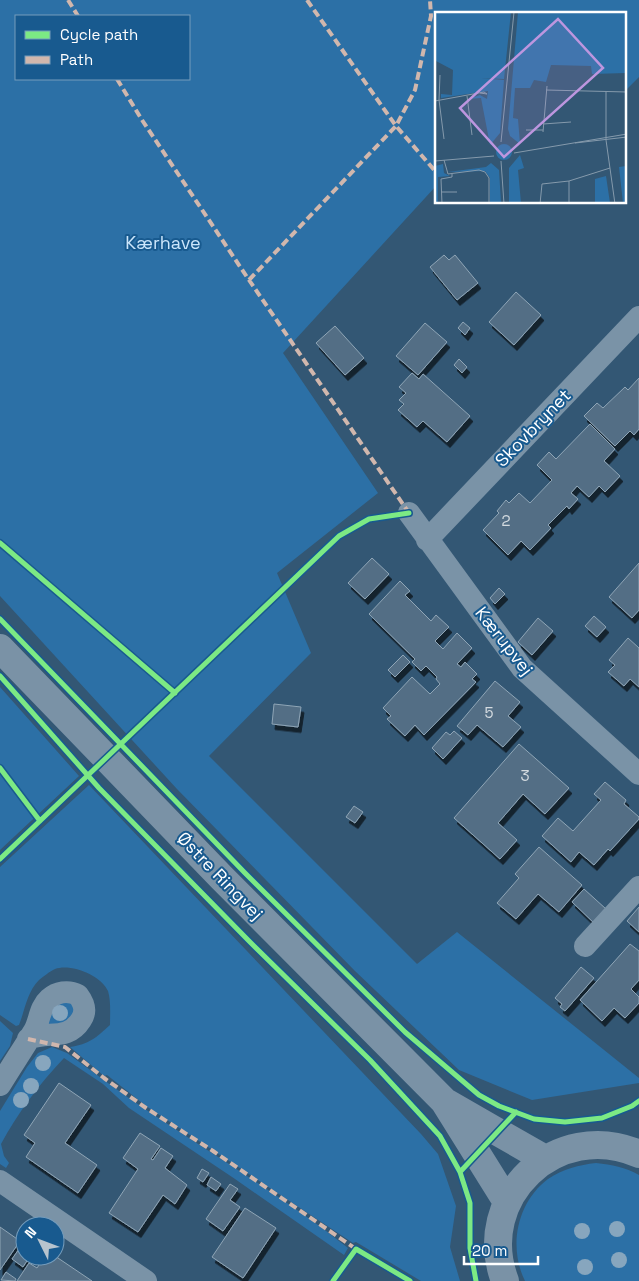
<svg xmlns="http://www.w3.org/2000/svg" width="639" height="1281" font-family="'Space Grotesk',sans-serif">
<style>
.green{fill:#2c70a6;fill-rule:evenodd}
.building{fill:#526e85;stroke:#8fa5b6;filter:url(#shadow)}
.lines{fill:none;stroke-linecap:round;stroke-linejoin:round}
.minor{stroke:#7a93a7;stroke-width:22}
.primary{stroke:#7a92a6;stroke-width:28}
.quiet{stroke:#d1b7ad;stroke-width:4;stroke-dasharray:8 4;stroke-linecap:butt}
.cycleway-casing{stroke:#185a8f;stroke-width:8}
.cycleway{stroke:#7ce984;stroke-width:5}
.tree{fill:#87a6be}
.labels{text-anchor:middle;stroke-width:4;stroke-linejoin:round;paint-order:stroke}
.number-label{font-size:15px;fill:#d4dbe0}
.park-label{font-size:18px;fill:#cce6fb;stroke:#185a8f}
.street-label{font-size:18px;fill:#fff;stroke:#185a8f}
.inset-road{fill:none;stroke:#859aac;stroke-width:1}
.view{fill:#bd96df;fill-opacity:0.15;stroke:#bd96df;stroke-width:2.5}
.inset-edge{fill:none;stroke:#fff;stroke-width:2.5}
</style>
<defs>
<filter id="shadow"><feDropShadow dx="3" dy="5.5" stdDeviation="0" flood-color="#0009"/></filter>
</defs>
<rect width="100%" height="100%" fill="#335774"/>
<!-- green -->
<path class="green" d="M0,0H639V77L625,91V14H436V186L283,353L378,493L277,573L311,653L209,756L417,964L457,932L639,1078V1083L532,1100L459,1070L355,971L177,789L0,596ZM16,16H189V79H16Z
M0,687L79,776L0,850Z
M89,785L421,1134L438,1154L456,1206L450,1247L460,1281H421L356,1242L353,1243L146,1106L107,1075L104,1076L70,1047C89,1044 96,1038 110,1025C110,1015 111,1000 108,991C101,975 70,963 55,969C50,971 43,977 39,980C27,992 25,1010 19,1025L16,1026L0,1015V867Z
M67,997L81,1014L48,1031V1005Z
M0,1021L13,1033L10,1046L0,1061Z
M52,1047L67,1053C95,1073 122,1094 151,1113C217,1157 286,1199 348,1248L344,1255L235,1179L129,1108L103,1084L64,1058C40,1083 17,1114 1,1144L4,1156L9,1163L6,1168L0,1164V1111L27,1067L38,1053Z
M596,1163C612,1165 625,1167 639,1175V1281H525C508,1247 517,1202 548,1179C563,1169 579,1165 596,1163Z"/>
<!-- building -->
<path class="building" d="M444,255L449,260L455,255L478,283L457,300L430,267Z
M516,292L541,315L514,345L489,322Z
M463,322L470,328L465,335L458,328Z
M425,323L447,342L418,375L396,356Z
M335,326L364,358L345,375L316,343Z
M459,359L467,367L462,373L454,365Z
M412,373L419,379L423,374L470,416L447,442L423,421L417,427L398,410L404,404L399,400L406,393L399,387Z
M639,378V429L634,435L630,431L615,446L584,416L597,403L603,408L625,387L628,390Z
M590,424L615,449L604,461L620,476L605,492L599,486L589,497L577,486L571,493L578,499L569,509L567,506L548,525L551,528L530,550L521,541L508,555L483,530L499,513L497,511L506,500L509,503L519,493L530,503L552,480L537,465L549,452L556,459Z
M372,558L389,574L365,599L348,583Z
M639,563V610L632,618L609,597Z
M400,581L410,591L405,595L431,621L436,615L449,627L435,641L443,649L457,633L472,648L457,664L461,667L465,662L477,674L472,679L476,682L424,735L415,725L405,736L387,719L391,716L383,708L412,677L430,694L440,684L436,679L437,677L426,666L421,671L412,662L415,659L369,614Z
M499,588L505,594L495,604L490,598Z
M594,616L606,627L597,637L585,626Z
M538,618L553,631L532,655L518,642Z
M628,638L639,648V687L630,679L624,686L608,672L615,665L609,660Z
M403,655L410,662L395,677L388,670Z
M495,681L520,702L508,716L521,727L503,747L477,725L468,735L457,726Z
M274,704L301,707L298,727L272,724Z
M454,731L462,738L443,759L432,748L446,732L450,735Z
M519,744L569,788L545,814L523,794L498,823L517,840L500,859L454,818Z
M605,782L626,800L624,804L639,817V819L610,851L608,849L594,865L579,852L571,862L542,836L558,818L573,831L601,800L594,794Z
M354,806L363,812L355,823L346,817Z
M539,847L582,885L559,912L538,894L516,919L497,903L519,878L515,874Z
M584,889L606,909L594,923L572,902Z
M639,907V932L627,921Z
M630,944L639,951V980L631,989L639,997V1003L625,1018L614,1008L602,1021L580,1000Z
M581,967L594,978L565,1011L560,1007L562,1004L555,998Z
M59,1083L91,1105L65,1143L97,1165L78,1193L26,1157L35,1143L24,1135Z
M140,1133L160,1146L151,1159L153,1160L161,1148L173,1156L165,1168L187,1185L175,1204L163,1195L138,1232L109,1213L138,1169L123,1158Z
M202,1169L209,1173L203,1182L197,1178Z
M211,1177L221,1184L216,1191L207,1185Z
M230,1184L238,1189L230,1200L240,1207L223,1231L206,1219Z
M245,1208L276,1228L243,1278L212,1257Z
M0,1227L20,1241L0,1270Z
M24,1242L25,1243V1256H30L23,1267L12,1259Z
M45,1256H55L92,1281H17L29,1263L37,1268Z
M6,1272L16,1279L15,1281L1,1280Z"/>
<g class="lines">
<!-- minor -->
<path class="minor" d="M409,513L522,668L639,774
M427,540L639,317
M585,946L639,887
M0,1085C11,1067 23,1049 34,1031C40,1021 39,1008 49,999C57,992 68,990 78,995C84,1003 87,1011 81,1020C67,1042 48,1030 28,1039
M0,1181L146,1281"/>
<!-- primary -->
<path class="primary" d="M0,648L222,878L444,1101L507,1202
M447,1103L545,1159
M505,1281C473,1197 557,1118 639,1154"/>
<!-- quiet -->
<path class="quiet" d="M68,0L78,16
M307,0L396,126L436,172
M117,79L142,120L249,280L409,513
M249,280L396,126L415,90L431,16L430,0
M28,1039L65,1047L104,1078L146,1108L213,1151L356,1249"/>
<defs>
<path id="cycleway" d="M0,543L175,693
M0,619L245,873L405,1032L479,1095L499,1106L534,1119L565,1122L602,1118L632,1106L639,1101
M0,676L99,788L249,941L370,1060L440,1136L460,1172L470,1203V1248L476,1281
M0,768L40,821
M0,859L339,536L369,519L409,513
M460,1172L516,1112
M333,1281L356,1249L410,1281"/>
</defs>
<!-- cycleway casing -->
<use href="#cycleway" class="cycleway-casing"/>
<!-- cycleway -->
<use href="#cycleway" class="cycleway"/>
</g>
<!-- trees -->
<g class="tree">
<circle cx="60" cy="1013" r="8"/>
<circle cx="43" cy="1063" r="8"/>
<circle cx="31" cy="1086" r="8"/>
<circle cx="21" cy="1100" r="8"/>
<circle cx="617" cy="1229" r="8"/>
<circle cx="582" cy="1231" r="8"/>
<circle cx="619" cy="1260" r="8"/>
<circle cx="585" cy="1267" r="8"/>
</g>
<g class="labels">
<!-- number labels -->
<g class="number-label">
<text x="506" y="526">2</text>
<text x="489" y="718">5</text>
<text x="525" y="781">3</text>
</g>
<!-- park labels -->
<g class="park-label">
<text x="163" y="249">Kærhave</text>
</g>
<!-- street labels -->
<g class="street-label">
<text transform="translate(533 428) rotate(-46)" y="6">Skovbrynet</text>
<text transform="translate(504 641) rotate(52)" y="6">Kærupvej</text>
<text transform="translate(220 876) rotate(46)" y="6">Østre Ringvej</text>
</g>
</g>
<!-- overview -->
<g transform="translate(435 12)">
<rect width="191" height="191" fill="#335774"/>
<path d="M0,0H76L69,67L46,66L69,68L65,121L55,133L46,86L33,87L45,83L52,87L53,79L6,86V82L17,83L18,58L1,49ZM83,0H192L191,61L157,62L156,54L116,53L111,70L99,68L95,76H80L78,106L83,107L85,132L75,124L73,117ZM61 140a8 8 0 1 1 16 0a8 8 0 1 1-16 0ZM85,143L89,156L83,158L86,191H74V156ZM56,151L64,158L66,191H55V166L50,159L13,160L51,155ZM8,152L9,161L15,164L3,165V191H0V154ZM191,154V191H188L184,155ZM171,164L175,191H160V167Z" fill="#2c70a6"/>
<path class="inset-road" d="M5,63L4,88L9,127M111,78L192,80M171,79V128L180,192M32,84L37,123M0,89L49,80L52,82L45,81M108,112L136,110M91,118H108M108,120L112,74M66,130L79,0M140,131L192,125M79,141L192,122M9,148L13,162L44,158L50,160L54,166V192M0,149L59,144M66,149L69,192M134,169V192M6,180H22M7,192L6,167L17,165V162M105,192L107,172L134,169L175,156"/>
<path class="view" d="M123,7L168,56L69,145L25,96Z"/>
<rect width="191" height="191" class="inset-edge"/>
</g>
<!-- legend -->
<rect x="15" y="15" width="175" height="65" fill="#185a8f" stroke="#749cbc"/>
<rect x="25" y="31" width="25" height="8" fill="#7ce984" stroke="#749cbc"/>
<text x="60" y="40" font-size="15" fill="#ffffff">Cycle path</text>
<rect x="25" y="56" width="25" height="8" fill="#d1b7ad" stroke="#749cbc"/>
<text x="60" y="65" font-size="15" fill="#ffffff">Path</text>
<!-- north arrow -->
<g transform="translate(40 1241) rotate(312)"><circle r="24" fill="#185a8f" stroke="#749cbc"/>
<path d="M0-4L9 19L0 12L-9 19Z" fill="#b8c4ce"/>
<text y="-8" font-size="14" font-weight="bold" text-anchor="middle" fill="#ffffff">N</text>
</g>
<!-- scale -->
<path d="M464 1256v8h74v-8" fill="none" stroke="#ffffff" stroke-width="2.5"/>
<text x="472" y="1256" font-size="15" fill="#ffffff" stroke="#185a8f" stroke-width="4" paint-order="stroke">20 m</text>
</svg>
